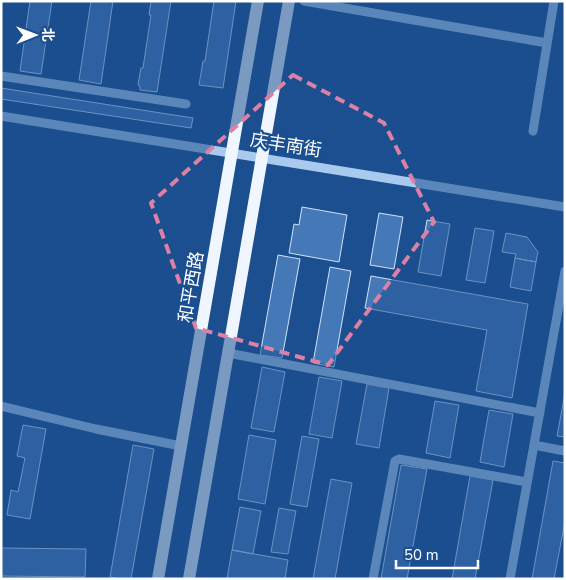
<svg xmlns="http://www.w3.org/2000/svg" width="566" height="580" font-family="'Nunito Sans','Noto Sans SC',sans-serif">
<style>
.building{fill:#4478b7;stroke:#cfe3fa}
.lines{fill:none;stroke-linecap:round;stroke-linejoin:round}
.minor{stroke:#a9c9ee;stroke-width:9}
.major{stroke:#f0f6ff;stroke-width:12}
.marked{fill:none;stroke:#dd80a5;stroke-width:4;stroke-dasharray:10 6;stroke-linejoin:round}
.labels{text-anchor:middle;stroke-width:4.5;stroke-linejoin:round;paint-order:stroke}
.street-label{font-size:18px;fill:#fff;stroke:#1b4f8f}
</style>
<rect width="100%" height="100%" fill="#1b4f8f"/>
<!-- building -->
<path class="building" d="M30,1H52L41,74L20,71Z
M91,1H113L101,84L79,80Z
M151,1H171L157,92L140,90V86L138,85L141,68H143L151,15H149Z
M214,1H236L223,88L199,85L203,61H205Z
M1,88L193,118L191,128L1,99Z
M302,207L347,215L339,262L289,253L294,224L299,225Z
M379,213L403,217L394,269L370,265Z
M427,220L450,224L441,276L418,272Z
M475,228L494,231L485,283L466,280Z
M506,233L527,237L538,252L536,262L515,258L516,254L502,252Z
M278,255L300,259L282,358L260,355Z
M515,258L536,262L531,291L510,287Z
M330,267L351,271L334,367L313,363Z
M371,276L528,304L512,398L476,391L487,330L365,308Z
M262,367L285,372L274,432L251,428Z
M319,377L342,381L332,438L309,434Z
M367,384L389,388L379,448L356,444Z
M565,393V437L557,436Z
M435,401L459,405L450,458L426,453Z
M489,410L513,414L504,467L480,462Z
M23,425L46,429L30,519L7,515L11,490L18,492L25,458L17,456Z
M249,435L276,440L265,504L238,499Z
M302,436L319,439L307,507L290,504Z
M133,445L154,449L131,579H120L110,577Z
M553,461L565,463V521L554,579H532Z
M401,465L427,469L407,579H381Z
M470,476L493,480L475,579H452Z
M331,479L352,483L335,579H313Z
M240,507L261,511L253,554L232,550Z
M279,508L296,511L288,554L271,552Z
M1,548L86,549L85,577L1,576Z
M232,550L288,560L285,579H227Z"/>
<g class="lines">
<!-- minor -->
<path class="minor" d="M304,1L547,43
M1,76L186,104
M1,116L565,207
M533,131L554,1
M228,353L540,413
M1,406L96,429L181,446
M534,445L565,451
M373,579L395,461L399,459L527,482
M510,579L565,271"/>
<!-- major -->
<path class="major" d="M158,579L258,1
M189,579L289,1"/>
</g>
<!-- marked area -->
<path d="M0 0H566V580H0ZM293,75L384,123L434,222L328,365L196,328L151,203Z" fill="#1b4f8f" fill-opacity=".55" fill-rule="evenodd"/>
<path class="marked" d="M293,75L384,123L434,222L328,365L196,328L151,203Z"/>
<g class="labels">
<!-- street labels -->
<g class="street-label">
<text transform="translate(286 145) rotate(9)" y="6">庆丰南街</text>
<text transform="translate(191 287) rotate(-80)" y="6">和平西路</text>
</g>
</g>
<!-- border -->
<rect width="566" height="580" fill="none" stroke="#ffffff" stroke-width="5"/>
<!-- north arrow -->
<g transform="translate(35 35) rotate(89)" stroke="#1b4f8f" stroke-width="4" paint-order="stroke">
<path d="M0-4L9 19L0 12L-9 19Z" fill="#ffffff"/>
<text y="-8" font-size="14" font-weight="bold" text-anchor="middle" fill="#ffffff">北</text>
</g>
<!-- scale -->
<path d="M396 560v8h82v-8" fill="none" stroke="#ffffff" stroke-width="2.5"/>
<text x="404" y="560" font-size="15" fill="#ffffff" stroke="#1b4f8f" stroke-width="4" paint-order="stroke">50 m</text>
</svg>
